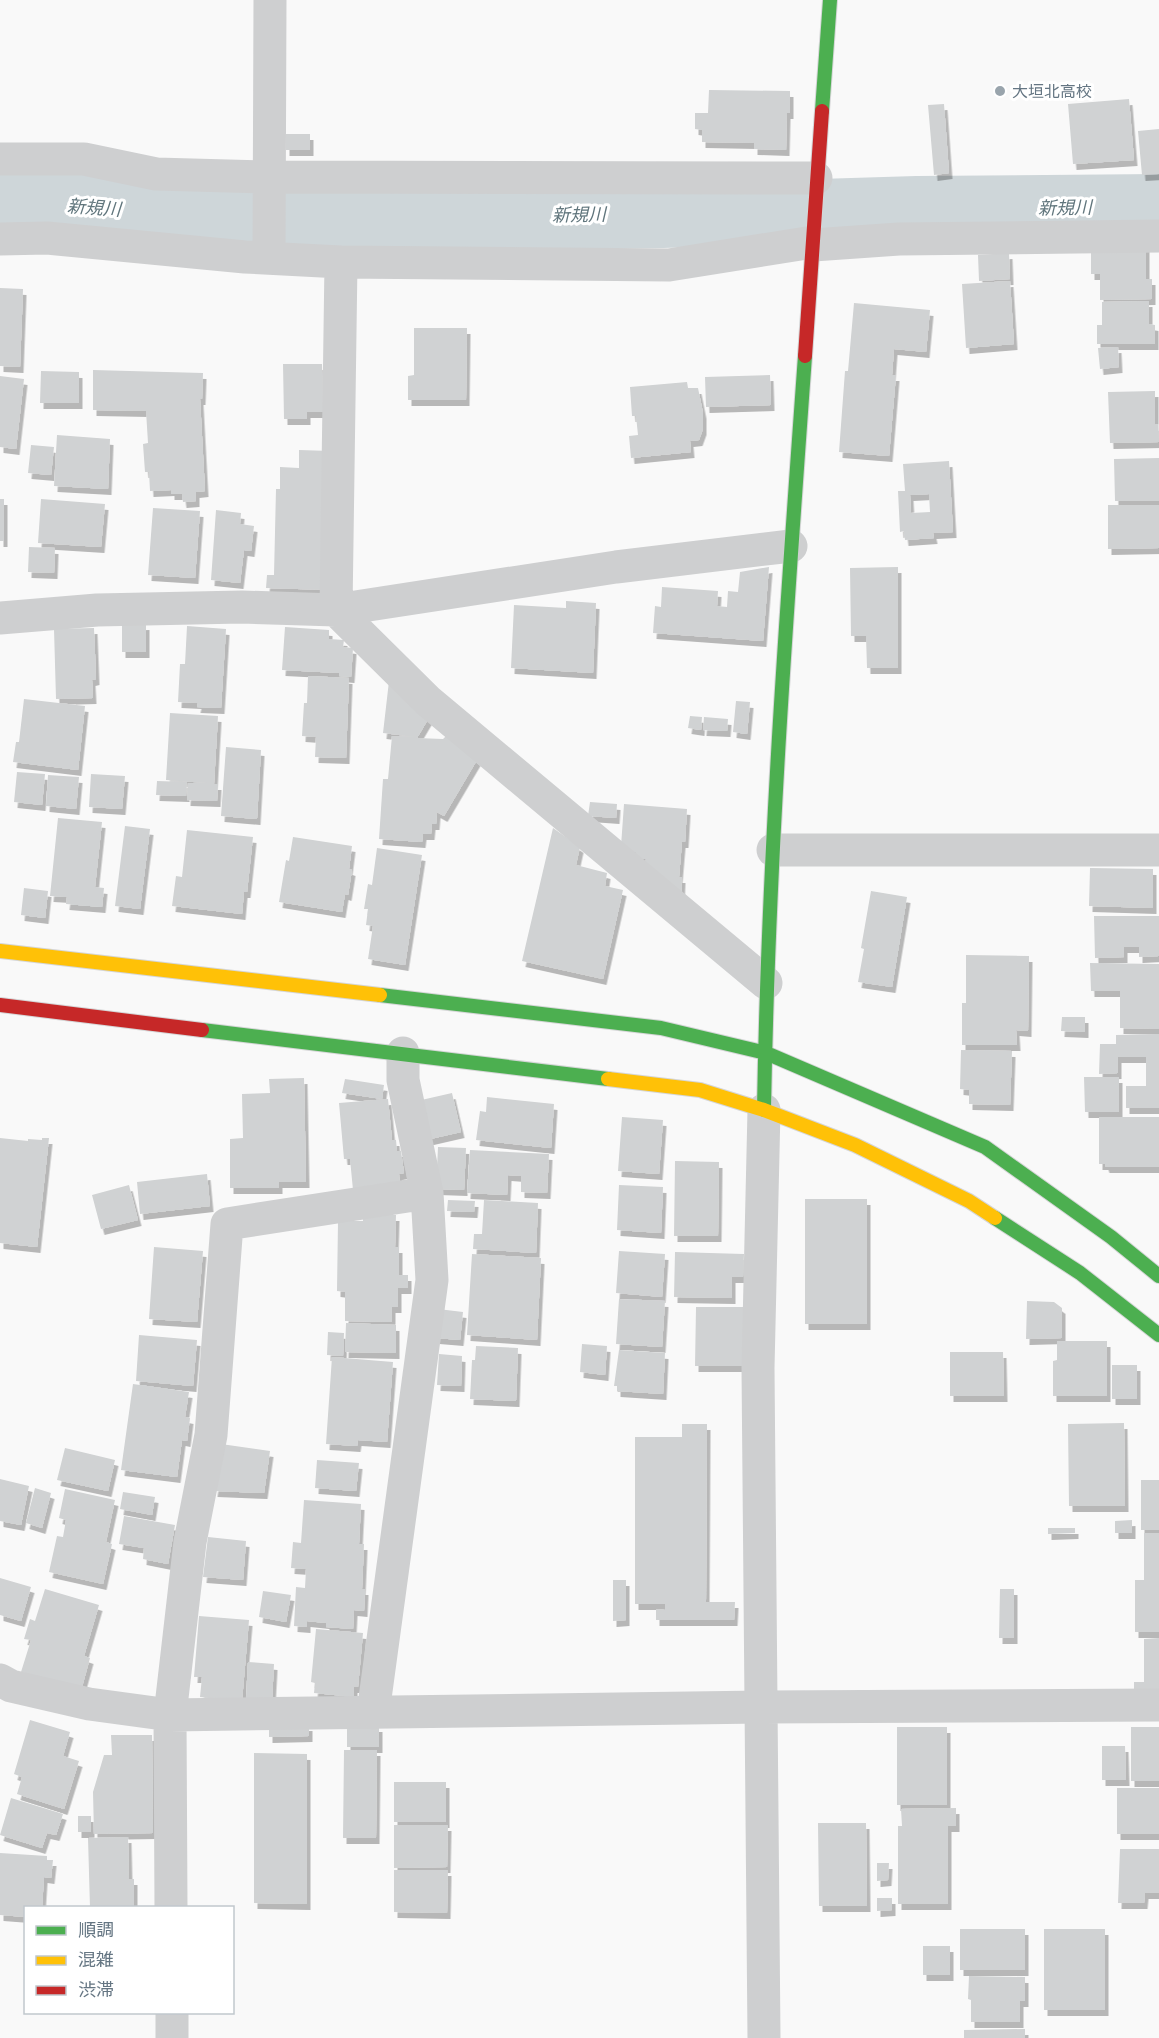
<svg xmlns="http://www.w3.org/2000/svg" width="1159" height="2038" font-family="'Varela Round','Noto Sans JP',sans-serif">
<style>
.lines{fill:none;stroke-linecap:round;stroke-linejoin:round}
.river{stroke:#ced6d9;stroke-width:64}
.building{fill:#d0d2d3;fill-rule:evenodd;filter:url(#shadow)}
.fast-casing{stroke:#d5d6d7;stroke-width:16}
.slow-casing{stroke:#d5d6d7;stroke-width:16}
.jam-casing{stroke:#d5d6d7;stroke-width:16}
.street{stroke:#cecfd0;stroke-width:33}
.fast{stroke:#4caf50;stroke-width:14}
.slow{stroke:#ffc107;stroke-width:14}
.jam{stroke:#c62828;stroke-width:14}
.poi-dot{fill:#99a4ac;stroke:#fff;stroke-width:2}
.labels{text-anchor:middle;stroke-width:6;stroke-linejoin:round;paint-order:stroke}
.poi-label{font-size:16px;fill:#657683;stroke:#fff;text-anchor:start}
.water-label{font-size:18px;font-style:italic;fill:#60757c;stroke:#fff}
</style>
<defs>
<filter id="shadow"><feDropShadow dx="3.5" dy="6" stdDeviation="0" flood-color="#0004"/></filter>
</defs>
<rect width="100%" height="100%" fill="#f9f9f9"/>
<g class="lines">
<!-- river -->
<path class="river" d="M0,206L66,205L255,221L663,216L917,208L1159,206"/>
</g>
<!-- building -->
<path class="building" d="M709,90L790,91V113H787L786,150L754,149V143L702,142V130L695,129V113H708Z
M1129,99L1134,160L1073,164L1068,104Z
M944,104L949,173L934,175L928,105Z
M1159,129V174L1142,175L1138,131Z
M286,134H310V150H286Z
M1146,246V279H1152V299L1100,300V274H1091V247Z
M1009,253L1010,279L979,281L978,255Z
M1010,281L1014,344L966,348L962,284Z
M0,288L23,289L20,367L0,366Z
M1149,301V324L1155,325V344H1097V325H1102V302Z
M854,303L930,310L926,352L894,349L892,375H896L889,456L839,452L845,371H848Z
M414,328H467L466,400H408V376L414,375Z
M1118,347L1119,367L1100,369L1098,348Z
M283,364H322L323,412H307V419H284Z
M93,370L203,373L202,399H200L205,491L196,492V501L183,502L182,494H171V490L150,491L149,472H145L143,444L148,443L146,411L93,410Z
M41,371L79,372V403H40Z
M770,375L771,405L706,407L705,377Z
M0,376L24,379L16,449L0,447Z
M687,382L688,388H698L703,413V429L699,440L690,441L691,452L631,458L629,436L638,435L636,416H632L630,387Z
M1155,391V425L1158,424L1159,442L1110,443L1108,392Z
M57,435L110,439L108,489L54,486Z
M31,445L54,447L51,475L28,473Z
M299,450L331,451L330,590L266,588L267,575H274L276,489H280V467L299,468Z
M1159,458V501H1115L1114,459Z
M949,461L953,532L933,533L934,538L905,540L904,531L900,532L898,491H905L903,464ZM929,494L930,512L911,513L910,495Z
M0,499H4V541H0Z
M41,499L105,504L101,547L38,543Z
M1108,505H1159V548L1108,549Z
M153,508L200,511L195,578L148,575Z
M216,510L241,513L240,524L254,526L251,551L244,550L240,583L211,580Z
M29,547L55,548L54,573L28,572Z
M769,567L763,641L653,633L655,606L661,607L662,587L718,591L717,606L727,607L728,591L738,592L740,572Z
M898,567V668H867L866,636H851L850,568Z
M566,601L596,603L593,673L511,668L514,605L566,608Z
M146,624V652H122V625Z
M187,626L226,629L221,708L197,707L198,703L178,702L180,664H185Z
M285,627L329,630V639L344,640L343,647L353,648L351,677L339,676V673L282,670Z
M94,628L96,679L92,680L93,698L56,699L54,629Z
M308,676L349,678L346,758L315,757L316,737L302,736L304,703H307Z
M389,681L430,716L417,738L443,739L448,734L477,760L444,816L437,812L436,824H432L431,834H423L422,842L379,839L383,779H388L392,736L415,737L383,733Z
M24,699L85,706L78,770L13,762L16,742H19Z
M736,701L750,702L747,734L733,732Z
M170,713L218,716L214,784H218L217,801L187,800L188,783H207L166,780Z
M690,716L702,717L701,730L688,728Z
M704,717L728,719L727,731L703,730Z
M226,747L261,750L257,819L221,816Z
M17,772L45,774L42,805L14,802Z
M91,774L125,776L122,809L89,807Z
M48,775L79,777L76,809L46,806Z
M157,781L187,782L186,796L156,795Z
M590,802L617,804L616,818L588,816Z
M624,804L687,809L685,842H682L679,877H682L681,898L645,867L646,859H635L636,852H626L621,846Z
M58,818L102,822L95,887L104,888L102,907L66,904L67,897L50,896Z
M125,826L150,829L140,909L115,906Z
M553,828L580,847L576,865L607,873L605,886L623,890L603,979L522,961Z
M187,830L253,837L247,892H244L242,914L172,906L176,876L182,877Z
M293,837L352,846L349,869L352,870L348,895L345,894L342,912L279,902L286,860L289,861Z
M377,848L422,855L405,965L368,959L373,926L366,925L368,909H364L368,884L372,885Z
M1090,868L1153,869V908L1089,906Z
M24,888L48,891L45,918L21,915Z
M871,891L907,897L892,987L858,982L864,949L861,948Z
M1094,916H1159V956L1139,957V947H1124V957L1095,958Z
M966,955L1029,956L1028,1031L1016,1030L1017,1045H962V1003H966Z
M1090,963L1159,964V1029L1120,1028V991H1091Z
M1062,1017H1085V1032L1061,1031Z
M1159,1034V1108H1126V1086H1146V1057H1118V1073L1099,1074L1100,1044H1116V1035Z
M961,1050L1012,1051L1010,1105L969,1104V1090L960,1089Z
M1084,1077H1119V1112H1085Z
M304,1078L306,1182H279V1188H230V1139L243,1138L242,1094L270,1093L269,1079Z
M345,1079L384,1085L382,1099L342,1093Z
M452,1093L461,1132L426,1140L417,1101Z
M487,1097L554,1104L551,1148L476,1140L480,1111L486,1112Z
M388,1099L392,1140H396L397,1151H401L404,1173L399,1174L400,1185L353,1190L350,1159H344L339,1103Z
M622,1117L663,1120L659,1174L618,1171Z
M1099,1117H1159V1167H1106L1105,1164H1099Z
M0,1138L28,1141V1139L42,1140V1138H49L37,1247L0,1243Z
M438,1147L466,1148L464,1190L436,1189Z
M470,1150L549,1154L547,1193L521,1192V1176L508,1175L507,1195L467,1193Z
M675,1161L719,1162L718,1236H674Z
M207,1174L210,1206L140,1214L137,1182Z
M129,1185L138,1220L101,1229L92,1195Z
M619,1185L663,1187L661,1233L617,1230Z
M805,1199H867V1324H805Z
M448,1200L475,1201L474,1212L447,1211Z
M484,1200L538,1203L536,1253L473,1249L474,1234H482Z
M363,1215H396L395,1247H399V1275H408V1288H398V1307H392V1322L345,1321V1292L337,1291L338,1221H363Z
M154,1247L203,1251L197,1322L149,1319Z
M619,1251L665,1254L662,1297L616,1293Z
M675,1252L744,1254L743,1277H732V1298L674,1297Z
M472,1254L541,1258L537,1340L467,1335Z
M619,1299L665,1301L662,1347L616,1344Z
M1027,1301L1054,1302L1062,1308V1338L1026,1339Z
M696,1307H744V1366H695Z
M438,1309L463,1312L460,1340L436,1338Z
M346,1323L396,1325V1353L345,1352Z
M328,1332L344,1333L343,1356L327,1355Z
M139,1335L197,1340L193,1386L136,1381Z
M1057,1341H1107V1396H1053V1361L1057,1360Z
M582,1344L607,1346L605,1375L580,1372Z
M476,1346L518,1348L516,1401L470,1399L472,1360H475Z
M619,1350L665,1353L663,1394L617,1391V1386H614Z
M950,1352H1003L1004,1396H950Z
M439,1354L462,1356L461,1386L437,1385Z
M332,1357L393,1362L387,1442L358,1440L357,1446L326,1444Z
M1112,1365H1137V1399H1112Z
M133,1384L189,1392L185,1417L190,1418L187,1441L182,1440L177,1477L121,1470Z
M1124,1423L1125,1506H1069L1068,1424Z
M682,1424H707L706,1602H735L734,1620H656V1609L665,1610V1604H635V1437H682Z
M221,1444L270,1451L264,1493L214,1491Z
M65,1448L115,1460L108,1491L57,1480Z
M317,1460L359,1463L356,1491L315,1488Z
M0,1479L29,1486L21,1525L0,1521Z
M1141,1480H1159V1530H1141Z
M35,1488L51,1493L42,1528L26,1523Z
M65,1489L115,1500L106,1542L112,1544L103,1584L49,1572L57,1536L63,1537L66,1520L59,1518Z
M123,1492L155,1497L152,1515L120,1509Z
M304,1500L361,1504L359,1544H364L362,1589H365L364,1611L354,1610L353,1629L326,1627V1623L307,1621V1627L294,1626L296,1587L305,1588L306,1569L291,1568L293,1542L301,1543Z
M124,1516L175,1525L168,1564L143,1559L144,1548L119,1544Z
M1132,1520V1533H1115V1521Z
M1048,1528H1075V1533L1048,1534Z
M1144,1533H1159V1632H1135V1580H1144Z
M208,1537L246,1541L243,1580L203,1577Z
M0,1578L31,1587L21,1621L0,1615Z
M613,1580H626V1620L613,1621Z
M45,1589L99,1605L84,1656L90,1658L82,1687L21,1672L31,1640L24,1639L30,1619L35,1621Z
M1000,1589H1014V1638H999Z
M263,1591L291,1595L286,1622L259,1617Z
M199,1616L249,1620L242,1701L200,1697L202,1677H194Z
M316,1629L363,1633L358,1687H354V1697L314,1693L315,1683L311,1682Z
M1159,1638V1695H1134V1682H1144V1639Z
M248,1662L274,1664L272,1700L246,1698Z
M30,1720L70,1732L63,1756L79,1761L64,1809L17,1794L22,1777L14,1774Z
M309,1725V1736L269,1737V1726Z
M347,1726H379V1747H347Z
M897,1727H947V1805H897Z
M1131,1727H1159V1781H1131Z
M111,1735H152L153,1833L94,1834L93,1792L104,1755H112Z
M1102,1746H1125L1126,1780H1102Z
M344,1750H377L376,1838H343Z
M254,1753L307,1754V1904L254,1903Z
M394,1782H446V1822H394Z
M1117,1788H1159V1834H1117Z
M11,1798L63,1814L56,1835L47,1833L42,1848L0,1835Z
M956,1808V1826H948V1904H898V1826H902L901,1809Z
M78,1816H91V1832H78Z
M818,1823H866L867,1906H819Z
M394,1825H448L447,1867L394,1868Z
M128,1837L129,1879H134V1908H90L88,1838Z
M1120,1849H1159V1893H1145L1144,1903H1118Z
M0,1853L47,1856V1860H53L51,1878L44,1877L42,1908H26V1917L0,1915Z
M877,1863H889L888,1880L877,1881Z
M394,1870H448L447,1913L394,1912Z
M877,1898H892V1910L877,1911Z
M960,1929H1025V1970H960Z
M1044,1929H1105V2010H1044Z
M923,1946H950V1975H923Z
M969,1976L1025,1977V2001H1020V2022H971V2000L968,1999Z
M1025,2029V2038H964V2030Z"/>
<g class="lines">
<defs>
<path id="fast" d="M822,111L830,0
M380,995L661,1028L766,1053L985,1147L1111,1237L1159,1276
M202,1030L608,1079
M764,1110C768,859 787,607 805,356
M995,1218L1080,1273L1159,1335"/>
<path id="slow" d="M0,951L380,995
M608,1079L700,1090L764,1110L855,1145L969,1201L995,1218"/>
<path id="jam" d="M805,356L822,111
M0,1005L202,1030"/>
</defs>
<!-- fast casing -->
<use href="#fast" class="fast-casing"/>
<!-- slow casing -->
<use href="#slow" class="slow-casing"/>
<!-- jam casing -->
<use href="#jam" class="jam-casing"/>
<!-- street -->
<path class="street" d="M0,159H84L156,174L269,177L816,178
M0,239L47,238L245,257L341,262L669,265L813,242
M813,245L899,239L1159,236
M269,258L270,0
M341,262L336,610L428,701L766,983
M0,618L97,610L242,607L336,610L616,567L791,546
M773,850H1159
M764,1110L758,1368L764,2038
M0,1680L11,1686L89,1704L170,1715L762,1707L1159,1705
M373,1713L432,1280L427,1193L403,1080V1053
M171,1908L170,1715L190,1542L211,1435L227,1224L427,1193
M172,2012V2038"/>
<!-- fast -->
<use href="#fast" class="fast"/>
<!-- slow -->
<use href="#slow" class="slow"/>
<!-- jam -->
<use href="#jam" class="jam"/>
</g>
<!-- markers -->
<circle class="poi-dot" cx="1000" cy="91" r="6"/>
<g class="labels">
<!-- poi labels -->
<g class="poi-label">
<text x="1012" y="97">大垣北高校</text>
</g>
<!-- water labels -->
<g class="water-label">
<text transform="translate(94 208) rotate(4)" y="6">新規川</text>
<text transform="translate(1065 208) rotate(-1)" y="6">新規川</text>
<text transform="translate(579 215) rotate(-1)" y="6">新規川</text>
</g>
</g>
<!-- legend -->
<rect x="24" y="1906" width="210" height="108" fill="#ffffff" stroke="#c1c8cd" stroke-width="1.5"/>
<rect x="36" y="1926" width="30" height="9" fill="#4caf50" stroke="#c1c8cd" stroke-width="1.5"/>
<text x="78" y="1936" font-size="18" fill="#657683">順調</text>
<rect x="36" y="1956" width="30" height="9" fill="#ffc107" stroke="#c1c8cd" stroke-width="1.5"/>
<text x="78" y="1966" font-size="18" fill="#657683">混雑</text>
<rect x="36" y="1986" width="30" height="9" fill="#c62828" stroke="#c1c8cd" stroke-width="1.5"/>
<text x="78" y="1996" font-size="18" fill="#657683">渋滞</text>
</svg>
